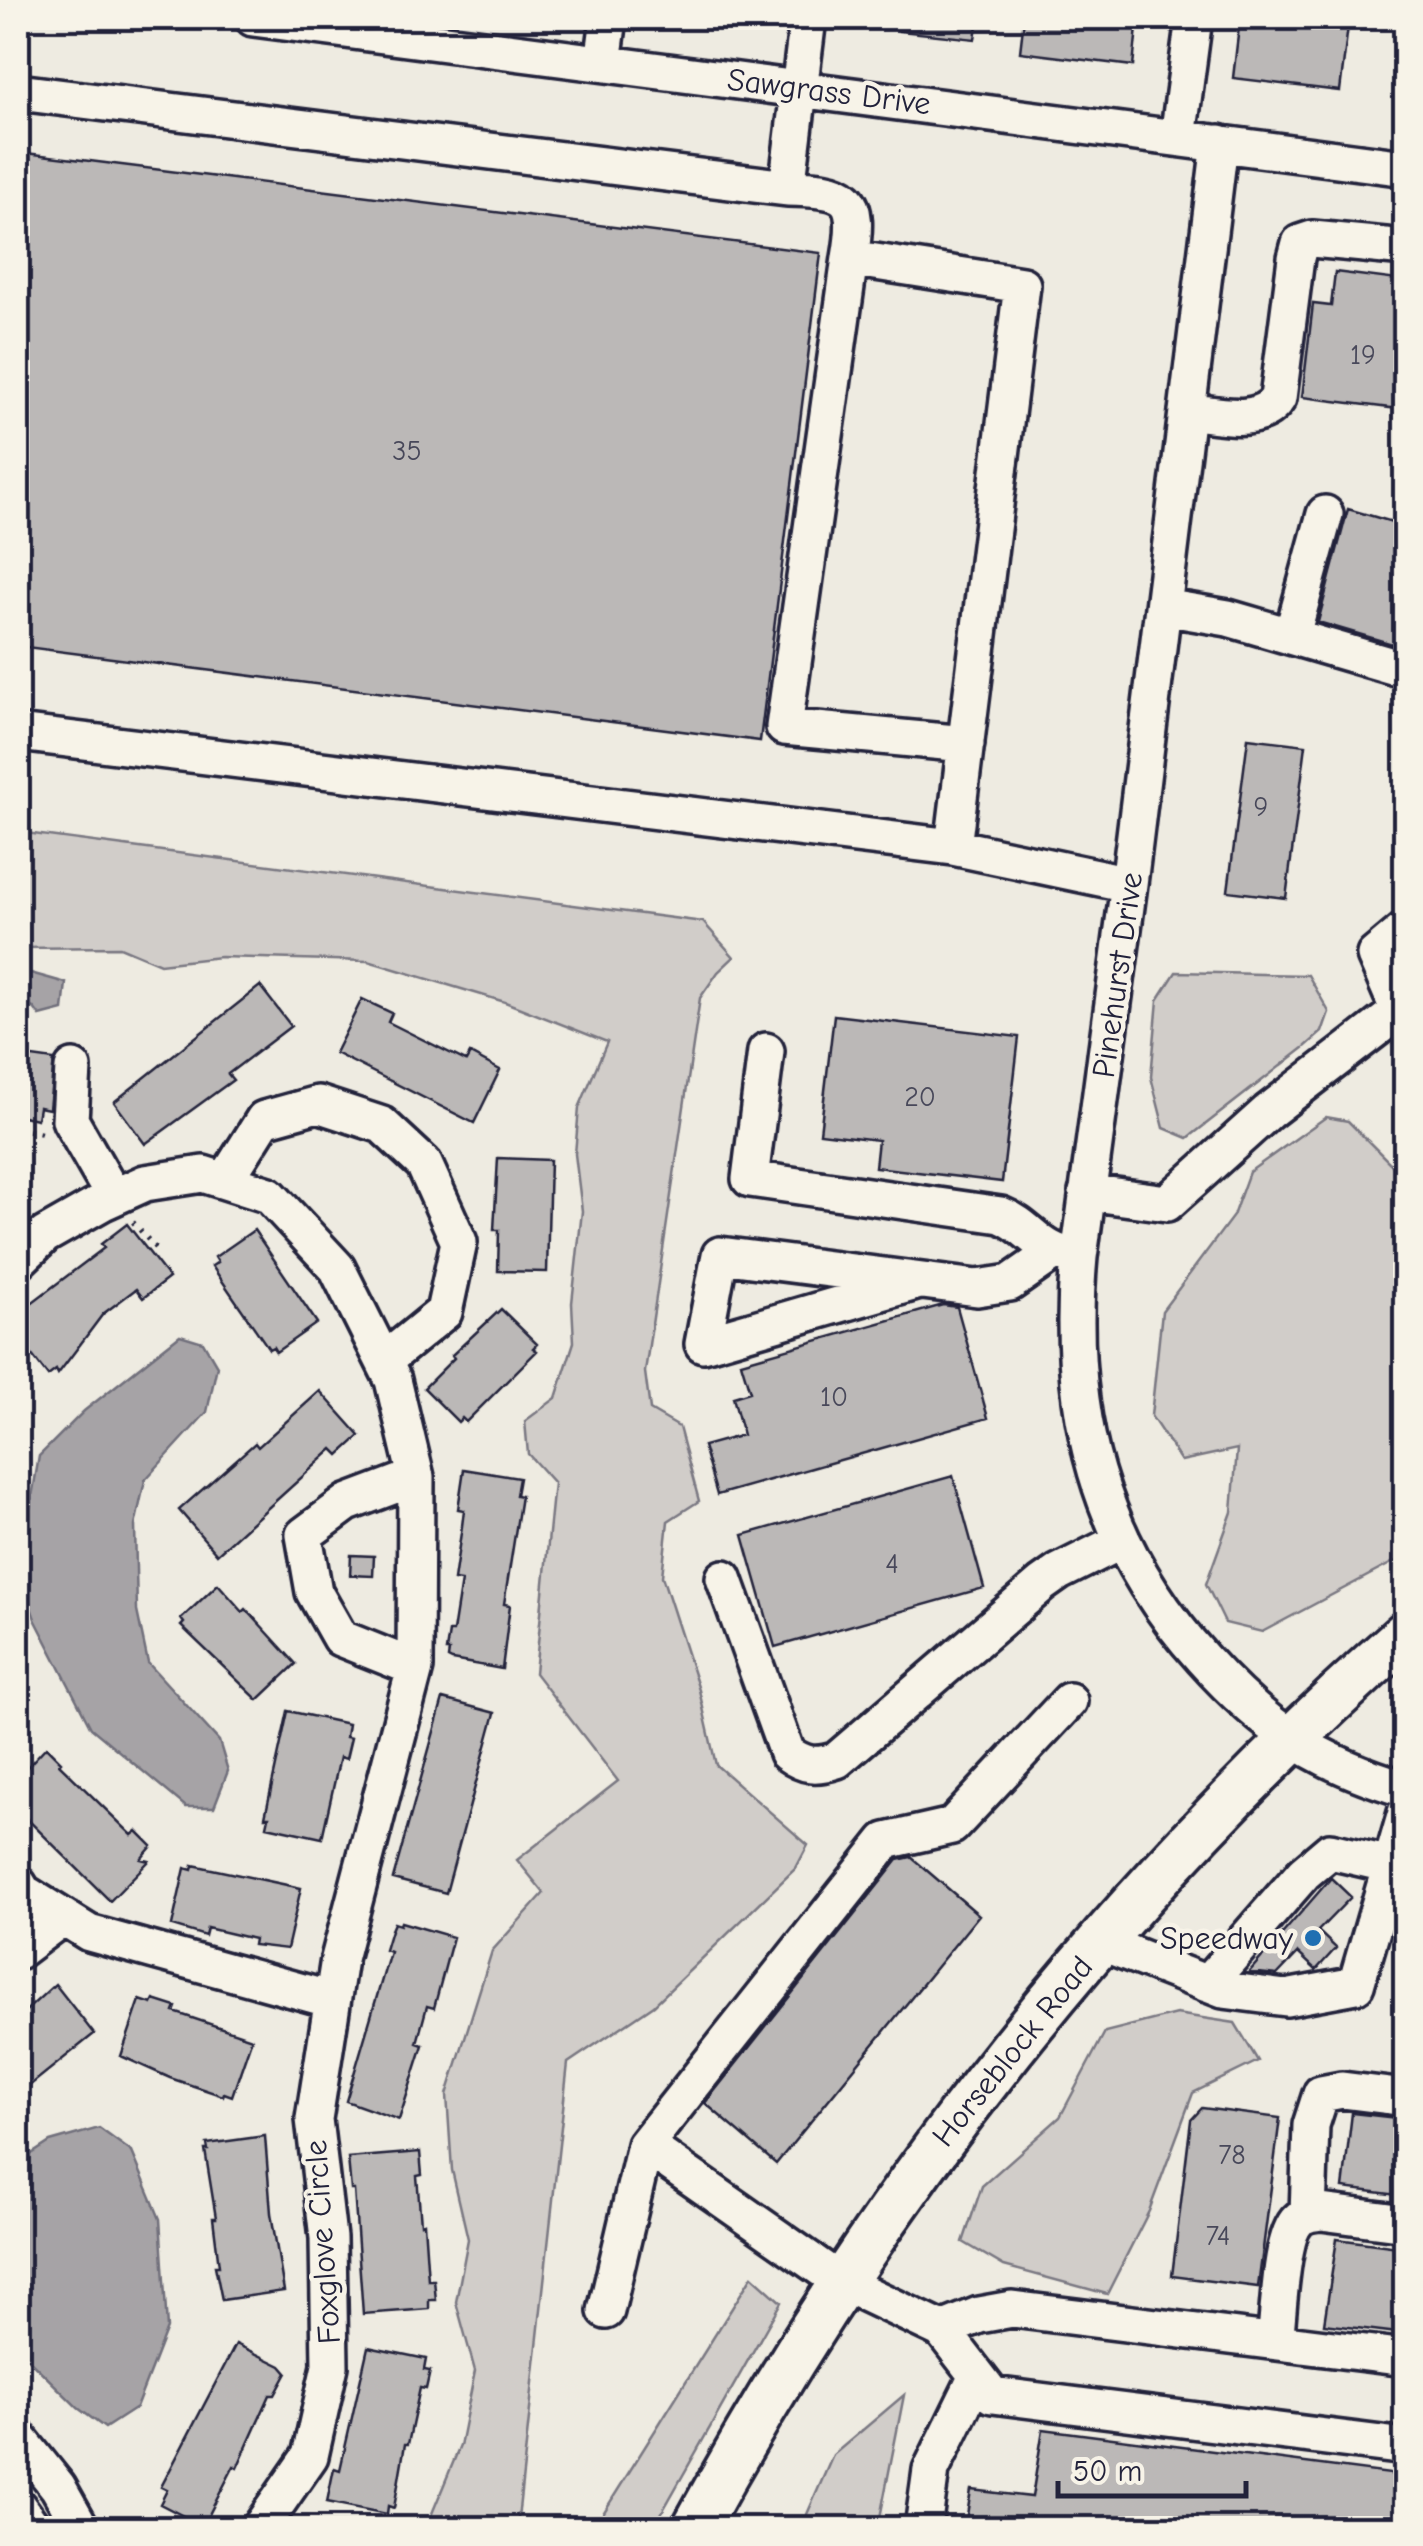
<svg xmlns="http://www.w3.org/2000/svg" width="1423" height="2546" font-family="'Comic Neue',sans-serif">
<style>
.green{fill:#d1cdc9;stroke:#7a7882;stroke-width:2.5}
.water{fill:#a6a3a6;stroke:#716f7b;stroke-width:2.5}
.building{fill:#bbb8b7;stroke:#22223b;stroke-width:2.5}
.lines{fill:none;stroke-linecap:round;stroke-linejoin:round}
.minor-casing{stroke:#22223b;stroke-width:42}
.major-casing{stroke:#22223b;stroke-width:52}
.path{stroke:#22223b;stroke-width:5;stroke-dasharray:2.5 8;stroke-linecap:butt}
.minor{stroke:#f7f3e8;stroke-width:35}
.major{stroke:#f7f3e8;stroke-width:45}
.poi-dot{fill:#1f6fb2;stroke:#f7f3e8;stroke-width:4}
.labels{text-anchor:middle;stroke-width:9;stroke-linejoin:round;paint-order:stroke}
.number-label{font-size:28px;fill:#48485a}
.street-label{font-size:32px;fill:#22223b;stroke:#f7f3e8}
.poi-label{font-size:32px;fill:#22223b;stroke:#f7f3e8;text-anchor:end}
</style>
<rect width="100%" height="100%" fill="#eeebe1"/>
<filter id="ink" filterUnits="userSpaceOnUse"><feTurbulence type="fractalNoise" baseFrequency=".01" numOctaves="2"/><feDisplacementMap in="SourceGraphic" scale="20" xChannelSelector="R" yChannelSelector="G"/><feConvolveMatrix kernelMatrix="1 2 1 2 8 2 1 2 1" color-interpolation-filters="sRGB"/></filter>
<g filter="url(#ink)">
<!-- green -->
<path class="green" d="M18,832L703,922L734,957L718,972L700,998L645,1372L650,1410L679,1427L699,1501L668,1521L662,1576L699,1690L716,1765L808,1845L796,1868L654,2005L568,2063L517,2528H426L460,2446L475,2371L456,2302L468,2239L452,2170L447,2095L492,1951L544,1893L517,1860L618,1781L535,1673L554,1483L528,1454L525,1421L556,1398L574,1342L572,1303L582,1211L575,1154L579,1108L607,1042L505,1002L368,961L220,957L160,964L120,947L18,948Z
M1176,972L1308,975L1329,1012L1322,1032L1305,1047L1188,1138L1164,1128L1151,1077L1158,1000Z
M1326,1117L1348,1121L1396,1169L1405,1197V1556L1262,1632L1225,1623L1206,1584L1232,1512L1237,1449L1181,1461L1151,1416L1162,1311L1233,1216L1249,1172Z
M1176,2014L1235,2023L1258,2061L1193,2093L1149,2211L1107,2294L1004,2266L963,2242L982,2186L1060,2117L1105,2032Z
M752,2276L781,2302L653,2528H594Z
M904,2395L878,2528H801L833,2455Z"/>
<!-- water -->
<path class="water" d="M27,972L66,983L63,1010L40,1016L34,1008L27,1006L18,1011V975Z
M180,1335L203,1342L217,1366L207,1412L145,1480L135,1526L137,1611L148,1663L219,1741L228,1771L214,1807H186L91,1728L35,1619L19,1573L39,1456L84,1411Z
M99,2128L132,2152L160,2219L167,2328L136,2408L105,2428L78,2408L18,2349V2163L50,2142Z"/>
<!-- building -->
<path class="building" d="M900,18H978L975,39L899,31Z
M1024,18H1138L1133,66L1020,52Z
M1240,18H1349L1340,91L1233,78Z
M18,152L821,253L760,741L18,646Z
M1335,272L1406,281V410L1302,397L1313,304L1331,306Z
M1348,509L1406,526V648L1318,622Z
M1248,738L1306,745L1286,898L1228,891Z
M260,986L291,1026L228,1074L233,1080L145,1144L114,1102Z
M362,999L392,1013L388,1022L466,1061L470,1054L500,1070L474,1123L335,1053Z
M834,1015L1019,1037L1002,1182L875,1167L878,1140L820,1133Z
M18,1055L54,1060L49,1109L39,1107L37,1119L18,1115Z
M498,1158L550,1160L547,1272L498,1271L499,1230H494Z
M127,1224L169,1278L143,1298L136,1289L103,1314L58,1374L56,1370L48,1376L18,1337V1313L104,1248L101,1244Z
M254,1230L317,1323L276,1352L273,1347L269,1349L212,1266L218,1262L215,1257Z
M943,1305L957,1307L988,1418L717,1495L703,1446L743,1435L733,1397L750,1392L741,1362Z
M501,1309L537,1344L533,1348L537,1351L466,1422L462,1418L458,1422L424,1388L454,1358L452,1355Z
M320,1391L360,1436L339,1455L333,1449L217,1554L179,1510L255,1443L258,1447Z
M464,1469L519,1478L516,1495L521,1496L504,1604L510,1605L502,1669L452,1660L448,1658L449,1651H446L449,1632H453L461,1581L454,1580L462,1526L464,1510L458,1509Z
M953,1476L984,1588L775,1647L743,1535Z
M351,1555L374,1556L373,1576L350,1575Z
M218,1584L243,1612L246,1609L296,1664L258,1700L181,1626L184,1623L181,1619Z
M443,1699L495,1713L446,1893L393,1879Z
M288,1711L348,1724L346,1737L351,1738L346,1759L340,1757L322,1838L267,1826L269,1817H265Z
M46,1747L61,1762L59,1764L132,1835L137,1831L152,1846L141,1859L149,1861L110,1901L18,1810V1777Z
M911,1857L979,1915L776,2164L705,2103L898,1860Z
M193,1865L301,1888L287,1949L253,1945L254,1939L207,1928L205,1936L172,1926L185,1868L192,1870Z
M1331,1878L1351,1897L1318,1931L1336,1948L1316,1970L1298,1953L1277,1975L1249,1972Z
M401,1922L453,1937L434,2008L427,2006L417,2043L423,2045L399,2120L346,2101L390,1952L385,1950L391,1930L394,1923L400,1925Z
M55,1984L94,2034L18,2095V2018Z
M140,2000L152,2004L154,2000L176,2007L174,2012L252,2038L232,2096L224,2093L223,2096L170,2078L121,2056Z
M1202,2108L1280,2118L1258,2287L1172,2276L1191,2120Z
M1352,2113L1406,2119V2196L1343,2188Z
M265,2136L271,2213L284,2291L222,2300L215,2266H219L213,2218H216L205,2150H208L207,2144Z
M420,2152L422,2175L417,2176L421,2224L424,2223L428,2280H434L436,2300H429V2309L363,2314L354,2190H351L348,2158Z
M1337,2239L1406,2248V2334L1324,2324Z
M236,2344L281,2366L287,2373L275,2395H270L237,2468L234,2466L203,2526L160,2504L167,2490L161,2487Z
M368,2347L426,2359L424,2370L430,2371L426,2389L420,2388L408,2444H405L394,2508L388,2506L387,2514L327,2502L334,2468L340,2470Z
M1043,2429L1406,2476V2528H965L971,2490L1032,2497Z"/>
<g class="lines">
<defs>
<path id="minor" d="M253,18L1406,168
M603,63L609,18
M18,92L787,188L808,18
M1178,138L1194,18
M1220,143L1129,884L1079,1257C1065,1411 1098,1543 1203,1659C1265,1728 1317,1763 1406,1789
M787,188C848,189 861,194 850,258
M1187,411C1217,414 1260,427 1278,398L1296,258L1300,243L1312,239L1406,248
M1163,607L1228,618L1406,670
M1292,635L1325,514
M18,733L953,847L1129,884
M953,847L1022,285L850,258L784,727L966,744
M766,1051L750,1179L1001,1215C1031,1227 1038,1251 1073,1256
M73,1068L70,1120L114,1197
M225,1181L264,1119L318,1104L382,1125L424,1164L459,1242L444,1312L384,1361
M1087,1192L1167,1203L1268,1112L1399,1011L1375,955L1406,929
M18,1261L45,1235L103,1202L145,1183L203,1174L269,1195L337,1268L393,1380L416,1477L415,1668L339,1959L314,2119L328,2238L330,2366L310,2456L260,2528
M916,1282L703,1344L720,1255L977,1288L1010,1283L1053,1253
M724,1578L787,1753C805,1766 816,1767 837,1760L1042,1584L1059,1572L1121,1541
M415,1668L340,1638L314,1592L304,1535L347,1503L416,1477
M18,1884L23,1892L89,1933L332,2000
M1100,1942L1223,1990L1286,1998L1356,1985L1406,1813
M18,1951L63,1917
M1207,1984L1304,1873L1330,1851L1391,1865
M645,2145L841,2282L942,2330L979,2315L1012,2309L1406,2358
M1308,2214L1311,2125L1321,2094L1342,2090L1406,2098
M606,2311L645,2145L886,1841L952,1826L1069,1701
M942,2330L992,2395L1406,2447
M1275,2341C1279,2315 1280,2237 1298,2220C1304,2214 1312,2213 1321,2212L1406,2223
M18,2437L58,2487L81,2528
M18,2507L33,2528
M923,2528L931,2470L977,2376"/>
<path id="major" d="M695,2528C878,2191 1117,1888 1406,1634"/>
</defs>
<!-- minor casing -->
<use href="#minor" class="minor-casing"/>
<!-- major casing -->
<use href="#major" class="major-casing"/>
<!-- path -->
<path class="path" d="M18,1128L44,1134
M133,1222L156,1249
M18,1311V1310
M18,1342L30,1357"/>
<!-- minor -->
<use href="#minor" class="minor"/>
<!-- major -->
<use href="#major" class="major"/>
</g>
</g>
<!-- markers -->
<circle class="poi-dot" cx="1313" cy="1938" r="10"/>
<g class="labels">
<!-- number labels -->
<g class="number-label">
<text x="1363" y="364">19</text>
<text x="407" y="460">35</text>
<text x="1261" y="816">9</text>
<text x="920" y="1106">20</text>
<text x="834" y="1406">10</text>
<text x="892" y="1573">4</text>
<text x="1232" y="2164">78</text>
<text x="1218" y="2245">74</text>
</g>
<!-- street labels -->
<g class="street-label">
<text transform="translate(829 91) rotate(7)" y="11">Sawgrass Drive</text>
<text transform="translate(1117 975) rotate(-82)" y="11">Pinehurst Drive</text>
<text transform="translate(1012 2051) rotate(-51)" y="11">Horseblock Road</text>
<text transform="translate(322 2242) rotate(-94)" y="11">Foxglove Circle</text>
</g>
<!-- poi labels -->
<g class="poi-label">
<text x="1293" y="1949">Speedway</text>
</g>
</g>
<!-- margin -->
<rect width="1423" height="2546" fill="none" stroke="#f7f3e8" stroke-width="60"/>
<rect x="30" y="30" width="1363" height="2486" fill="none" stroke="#22223b" stroke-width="4" filter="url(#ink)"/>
<!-- scale -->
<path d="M1058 2481v15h188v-15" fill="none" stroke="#22223b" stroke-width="5"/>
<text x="1073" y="2481" font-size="30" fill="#22223b" stroke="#f7f3e8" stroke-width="8" paint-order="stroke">50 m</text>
</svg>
